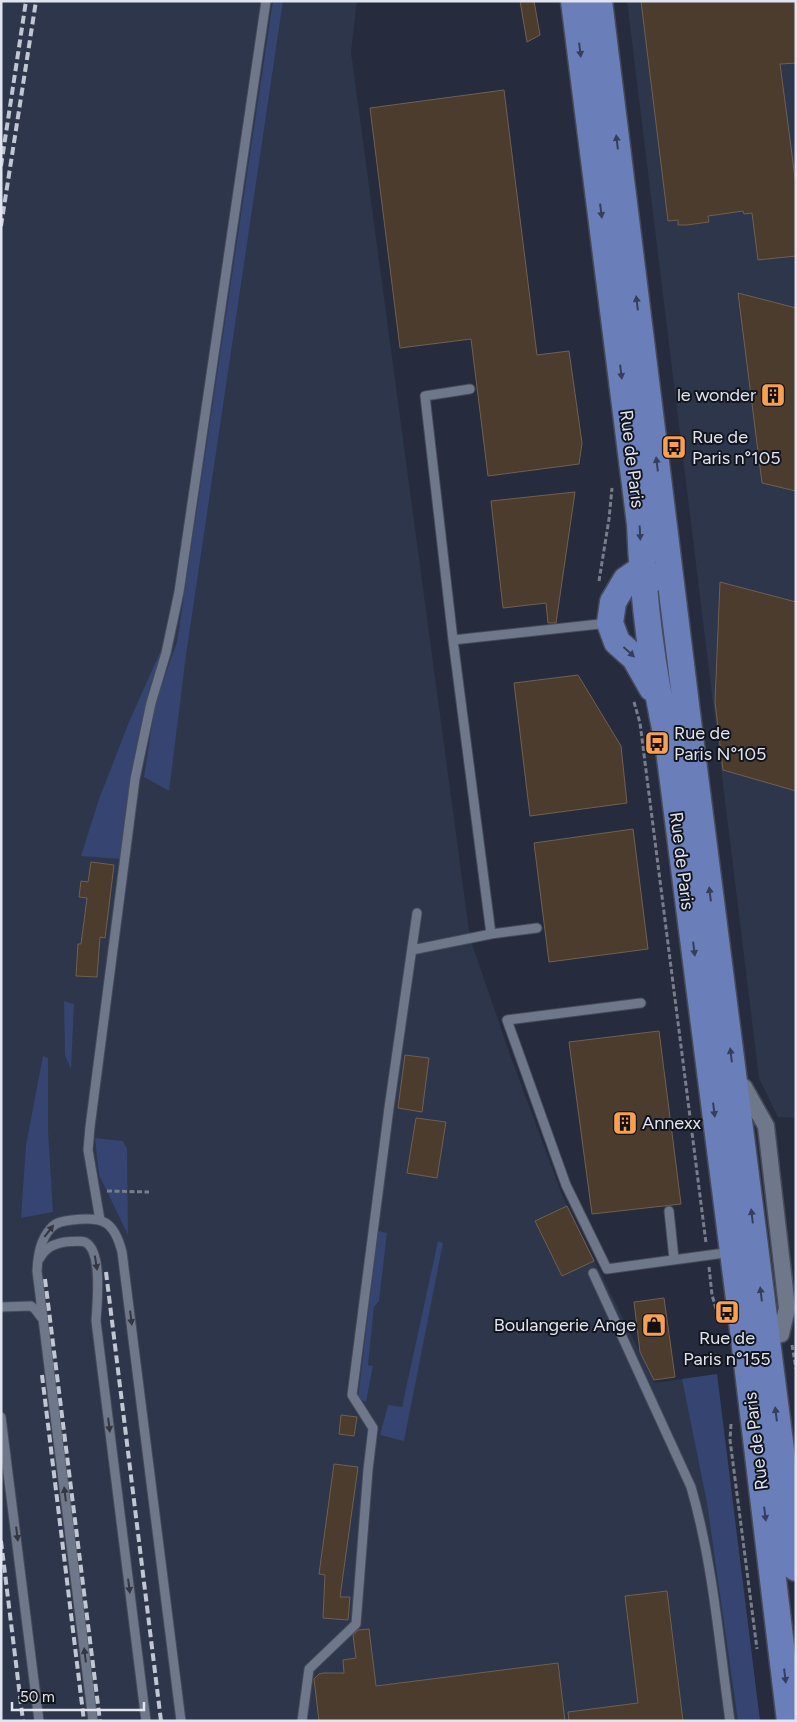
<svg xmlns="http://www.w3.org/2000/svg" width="797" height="1722" font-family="Figtree,sans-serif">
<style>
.built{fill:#2d364b}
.green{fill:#354470}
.building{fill:#4c3c2e;stroke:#715f51}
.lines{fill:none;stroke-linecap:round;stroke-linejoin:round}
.service-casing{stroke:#464a59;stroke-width:11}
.minor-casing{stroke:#464a59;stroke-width:19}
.primary-casing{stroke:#464a59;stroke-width:29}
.path{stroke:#787d8c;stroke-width:3;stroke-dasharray:5 2.5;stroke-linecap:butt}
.service{stroke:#6f778b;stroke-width:9}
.minor{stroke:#6f778b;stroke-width:16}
.primary{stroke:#6a7eb9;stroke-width:26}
.rail{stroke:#c1c6d3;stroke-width:4;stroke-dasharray:8 4;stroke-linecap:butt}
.oneway{fill:#353f5b}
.oneway2{fill:#333743}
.labels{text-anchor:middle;stroke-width:4;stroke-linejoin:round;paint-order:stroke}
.poi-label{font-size:18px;fill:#e1e5f1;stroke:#12151c;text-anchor:start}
.street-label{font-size:18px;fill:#e1e5f1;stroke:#12151c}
</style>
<rect width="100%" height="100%" fill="#262c3d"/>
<!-- built -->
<path class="built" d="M1,1H357L351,52L470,938L508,1049L562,1195L655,1383L717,1374L760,1721H1Z
M627,1H796V1118L778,1117L759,1078Z"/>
<!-- green -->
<path class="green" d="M273,1H283L186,655L169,791L144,777L156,700L177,642Z
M166,639L158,663L131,773L121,859L81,856L99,799L129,722Z
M64,1001L74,1004L71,1069L65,1055Z
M43,1056L48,1058V1130L53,1212L21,1218L26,1145Z
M95,1138L123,1141L127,1149L128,1235L99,1175Z
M378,1231L387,1233L379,1301L374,1307L368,1365L373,1366L366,1402L358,1398Z
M438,1241L443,1243L404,1441L380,1435L388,1405L402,1407Z
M717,1374L760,1721H738L707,1503L682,1379Z"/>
<!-- building -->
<path class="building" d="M520,1H534L540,35L527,42Z
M641,1H796V63L780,64L796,185V256L758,260L752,213L744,214L743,211L708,216L709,222L687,225H678V220L668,221Z
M504,90L537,355L569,351L582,443L579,464L488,476L471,339L400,348L370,108Z
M738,293L796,308V491L762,483Z
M575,492L556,623H548L546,603L503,608L491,501Z
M720,582L796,602V791L723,770L715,702Z
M578,675L621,746L627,803L530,816L514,683Z
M633,829L648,949L549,962L534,843Z
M91,862L114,865L105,938L100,937L97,977L76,976L78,944H81L87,898L79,897L81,881L88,882Z
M659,1031L681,1204L592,1214L569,1042Z
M405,1055L429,1058L422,1112L398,1108Z
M416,1118L446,1122L437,1178L407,1173Z
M567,1206L594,1261L562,1276L535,1221Z
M664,1298L675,1377L654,1380L640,1352L634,1302Z
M341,1415L357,1417L354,1436L339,1434Z
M334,1464L358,1467L340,1597H350L348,1620L323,1618L325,1575L319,1574Z
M667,1591L683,1721H569L568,1712L638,1703L625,1596Z
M369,1629L376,1686L558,1663L565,1721H319L314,1679L319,1674L323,1673H344L343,1660L356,1658L353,1635L358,1630Z"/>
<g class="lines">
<defs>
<path id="service" d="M453,640L425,396L470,389
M537,928L491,934L453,640L609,623
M412,950L491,934
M641,1003L507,1020L566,1185L607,1269L732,1252
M669,1211L674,1259
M100,1220L88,1150L90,1127L135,779L151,703L166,653L179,592L266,1
M40,1258C46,1247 54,1244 65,1242C71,1242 79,1240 85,1242C103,1251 97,1303 96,1321L146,1721
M593,1273L691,1487C713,1563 719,1643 730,1721
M1,1307L31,1306L35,1309L41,1317
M1,1417L39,1721
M93,1721L37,1271C38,1255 40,1240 51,1228C56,1222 64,1221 72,1220C103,1216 114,1221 122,1252L181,1721
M302,1721L309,1669L356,1624L368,1470L373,1428L352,1395L389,1108L417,913"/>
<path id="minor" d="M744,1087L766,1126L787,1308L781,1334L767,1336"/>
<path id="primary" d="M574,1L640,524C643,597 652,671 668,742L744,1338L790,1721
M599,1L688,721L796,1568
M652,579L642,569L626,580L613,602L610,623L617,642L635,658L652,688"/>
</defs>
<!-- service casing -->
<use href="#service" class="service-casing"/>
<!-- minor casing -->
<use href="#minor" class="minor-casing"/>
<!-- primary casing -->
<use href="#primary" class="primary-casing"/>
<!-- path -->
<path class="path" d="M599,581L609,519L612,488
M634,702L640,723L706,1243
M107,1191L149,1192
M709,1267L712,1295L717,1312
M792,1345L796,1369
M731,1424L730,1440L757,1649"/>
<!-- service -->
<use href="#service" class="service"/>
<!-- minor -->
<use href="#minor" class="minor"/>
<!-- primary -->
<use href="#primary" class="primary"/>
<!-- rail -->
<path class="rail" d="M1,166L26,1
M1,226L36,1
M106,1272L161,1721
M45,1279L100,1721
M42,1375L84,1721
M1,1541L23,1721"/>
</g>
<!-- one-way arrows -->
<defs><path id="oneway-solid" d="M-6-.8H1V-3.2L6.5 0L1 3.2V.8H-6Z" transform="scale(1.25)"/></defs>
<g class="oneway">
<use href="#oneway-solid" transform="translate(580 50) rotate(83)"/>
<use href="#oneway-solid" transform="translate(617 142) rotate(-97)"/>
<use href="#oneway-solid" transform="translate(601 211) rotate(83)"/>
<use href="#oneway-solid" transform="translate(637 303) rotate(-97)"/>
<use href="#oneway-solid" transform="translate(621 372) rotate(83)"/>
<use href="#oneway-solid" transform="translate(657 464) rotate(-97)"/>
<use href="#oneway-solid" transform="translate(640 533) rotate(87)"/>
<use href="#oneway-solid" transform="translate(629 652) rotate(42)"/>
<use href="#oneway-solid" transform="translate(710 894) rotate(-97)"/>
<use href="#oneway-solid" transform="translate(694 949) rotate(83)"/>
<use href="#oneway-solid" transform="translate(731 1055) rotate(-97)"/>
<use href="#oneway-solid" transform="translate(714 1110) rotate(83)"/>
<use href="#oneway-solid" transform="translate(752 1216) rotate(-97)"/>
<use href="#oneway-solid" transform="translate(761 1294) rotate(-97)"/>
<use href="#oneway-solid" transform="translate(776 1414) rotate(-97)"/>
<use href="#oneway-solid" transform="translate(765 1514) rotate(83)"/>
<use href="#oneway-solid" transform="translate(785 1676) rotate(83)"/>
</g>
<g class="oneway2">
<use href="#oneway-solid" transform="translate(49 1231) rotate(-52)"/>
<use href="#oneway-solid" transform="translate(96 1263) rotate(81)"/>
<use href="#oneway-solid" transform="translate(131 1318) rotate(83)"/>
<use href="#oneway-solid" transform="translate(109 1425) rotate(83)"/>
<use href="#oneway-solid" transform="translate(65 1494) rotate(-97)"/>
<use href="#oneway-solid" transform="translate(17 1534) rotate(83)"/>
<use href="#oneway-solid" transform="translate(129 1586) rotate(83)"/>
<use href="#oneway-solid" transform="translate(85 1655) rotate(-97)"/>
</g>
<!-- icons -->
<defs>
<symbol id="building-square" viewBox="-11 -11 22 22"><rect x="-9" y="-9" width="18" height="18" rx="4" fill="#f9a04c" stroke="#12151c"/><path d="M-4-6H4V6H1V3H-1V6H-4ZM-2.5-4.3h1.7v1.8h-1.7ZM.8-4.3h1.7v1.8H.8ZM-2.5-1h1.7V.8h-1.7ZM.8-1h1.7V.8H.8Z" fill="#111"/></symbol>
<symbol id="bus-square" viewBox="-11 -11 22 22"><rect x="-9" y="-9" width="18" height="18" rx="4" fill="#f9a04c" stroke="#12151c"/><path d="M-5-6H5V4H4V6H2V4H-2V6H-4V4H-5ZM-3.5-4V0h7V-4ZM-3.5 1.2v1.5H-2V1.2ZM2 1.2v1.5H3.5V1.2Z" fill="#111"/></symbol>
<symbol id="shop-square" viewBox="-11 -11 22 22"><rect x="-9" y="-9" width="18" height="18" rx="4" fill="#f9a04c" stroke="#12151c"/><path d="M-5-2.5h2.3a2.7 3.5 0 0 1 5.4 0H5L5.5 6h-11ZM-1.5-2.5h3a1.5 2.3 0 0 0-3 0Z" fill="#111"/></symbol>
</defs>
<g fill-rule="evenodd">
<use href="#building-square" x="759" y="381" width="28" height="28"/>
<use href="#bus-square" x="660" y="433" width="28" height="28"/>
<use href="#bus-square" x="643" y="729" width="28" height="28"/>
<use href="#building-square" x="611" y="1109" width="28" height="28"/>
<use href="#bus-square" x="713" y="1298" width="28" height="28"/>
<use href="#shop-square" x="640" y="1311" width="28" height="28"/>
</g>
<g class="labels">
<!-- poi labels -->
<g class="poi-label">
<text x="756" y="401" text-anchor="end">le wonder</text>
<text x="692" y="443">Rue de<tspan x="692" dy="21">Paris n°105</tspan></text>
<text x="674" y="739">Rue de<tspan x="674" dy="21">Paris N°105</tspan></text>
<text x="642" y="1129">Annexx</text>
<text x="636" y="1331" text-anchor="end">Boulangerie Ange</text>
<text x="727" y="1344" text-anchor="middle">Rue de<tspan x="727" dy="21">Paris n°155</tspan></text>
</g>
<!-- street labels -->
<g class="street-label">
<text transform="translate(632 459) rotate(83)" y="6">Rue de Paris</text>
<text transform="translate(682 861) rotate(83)" y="6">Rue de Paris</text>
<text transform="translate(756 1441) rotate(-97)" y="6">Rue de Paris</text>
</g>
</g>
<!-- border -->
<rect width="797" height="1722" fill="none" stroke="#e1e5f1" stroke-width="5"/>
<!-- scale -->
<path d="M12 1702v8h132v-8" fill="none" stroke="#e1e5f1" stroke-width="2.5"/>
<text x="20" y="1702" font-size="15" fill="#e1e5f1" stroke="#12151c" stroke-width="4" paint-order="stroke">50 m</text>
</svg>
